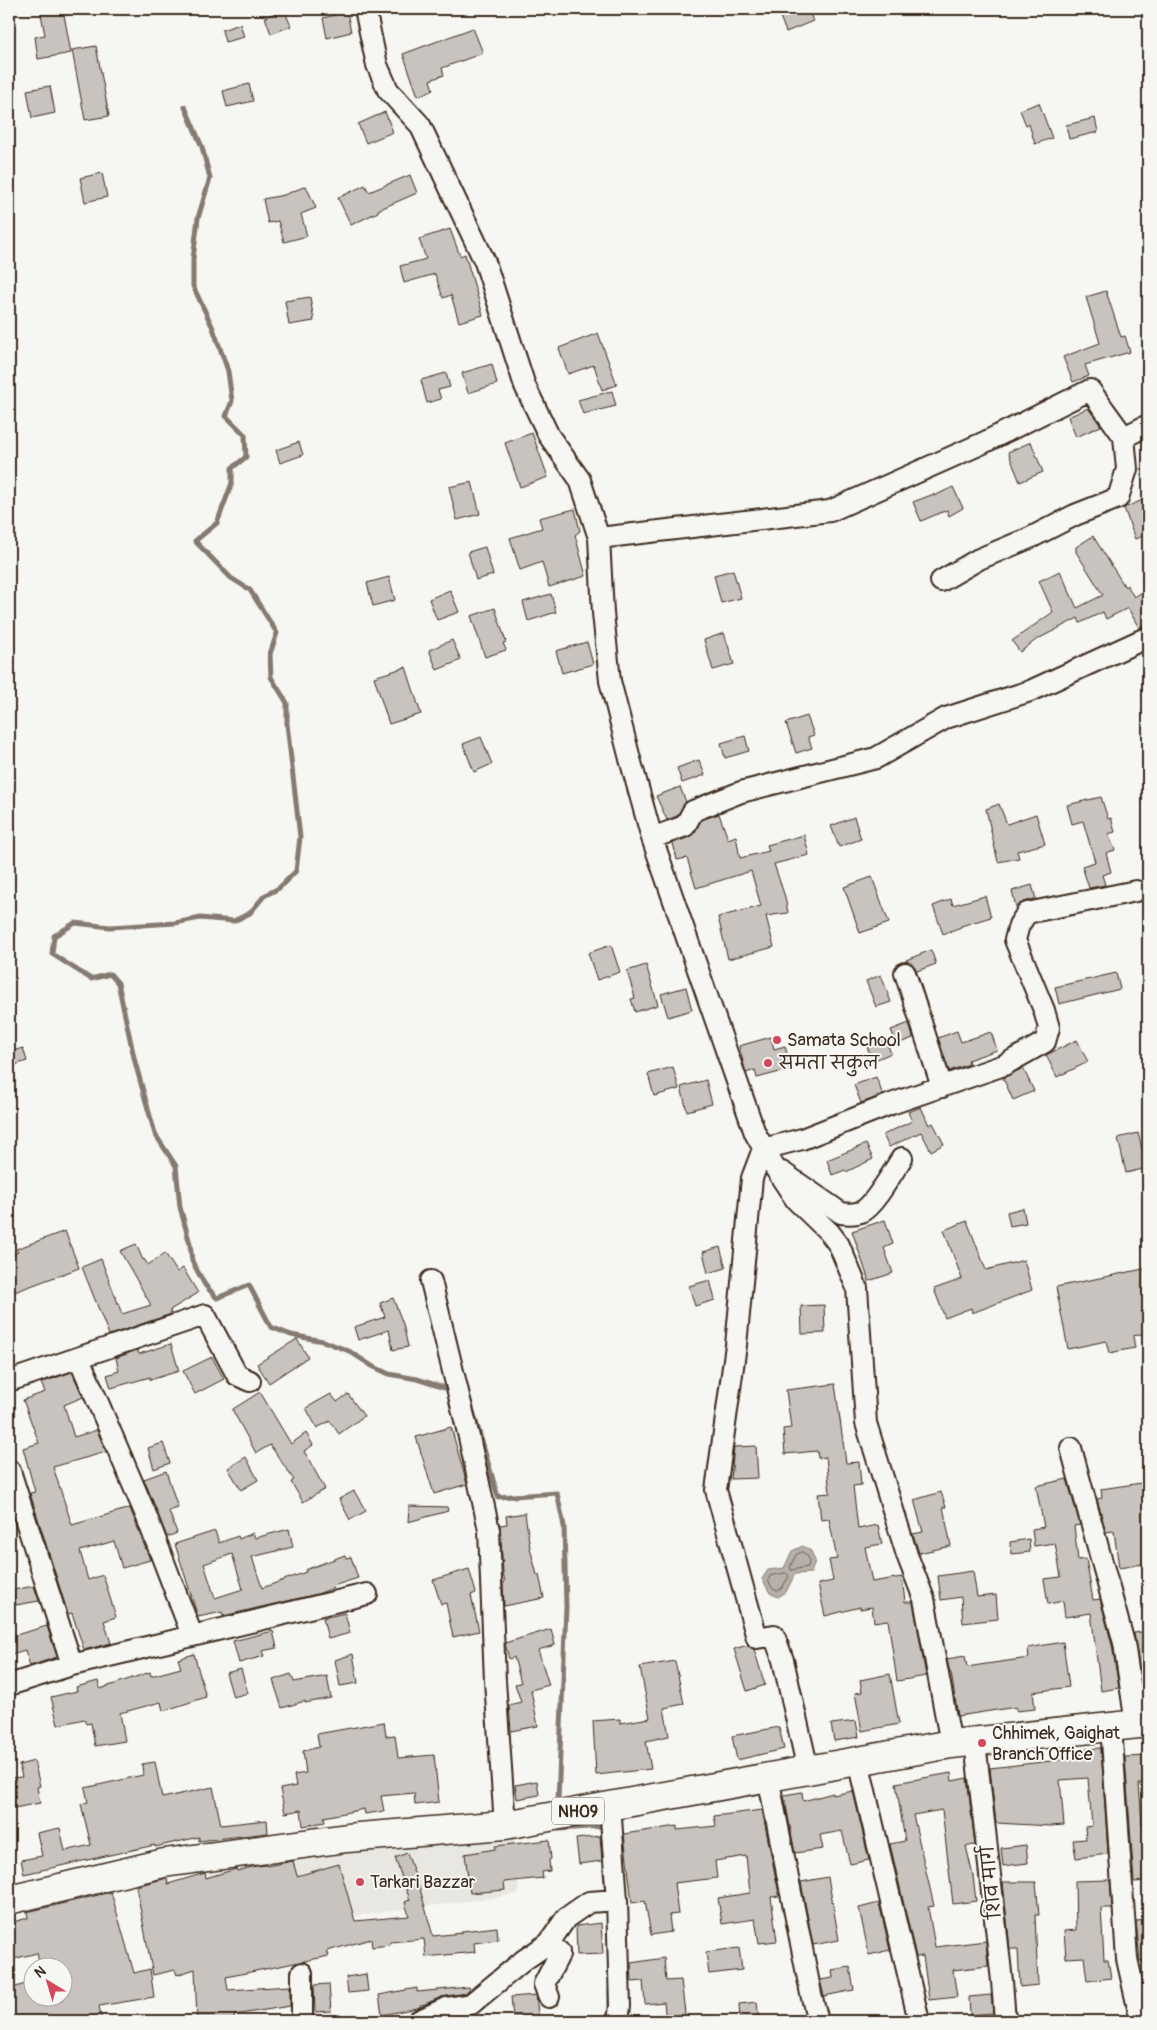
<svg xmlns="http://www.w3.org/2000/svg" width="1157" height="2030" font-family="Pangolin,'Playpen Sans Deva',sans-serif">
<style>
.built{fill:#e8e7e2}
.water{fill:#b6b0a9;stroke:#857a71}
.lines{fill:none;stroke-linecap:round;stroke-linejoin:round}
.shore{stroke:#6c6056;stroke-width:1}
.stream{stroke:#857a71;stroke-width:5}
.building{fill:#c8c3be;stroke:#3b2a1e;fill-rule:evenodd}
.street-casing{stroke:#3b2a1e;stroke-width:24}
.primary-casing{stroke:#3b2a1e;stroke-width:31}
.street{stroke:#f6f6f2;stroke-width:20}
.primary{stroke:#f6f6f2;stroke-width:28}
.poi-dot{fill:#d1495b;stroke:#f6f6f2;stroke-width:2}
.labels{text-anchor:middle;stroke-width:4;stroke-linejoin:round;paint-order:stroke}
.shield{fill:#f6f6f2;stroke:#73675e;stroke-width:1}
.shield-label{font-size:16px;font-weight:bold;fill:#3b2a1e}
.poi-label{font-size:18px;fill:#3b2a1e;stroke:#f6f6f2;text-anchor:start}
.street-label{font-size:18px;fill:#3b2a1e;stroke:#f6f6f2}
</style>
<rect width="100%" height="100%" fill="#f6f6f2"/>
<filter id="ink" filterUnits="userSpaceOnUse"><feTurbulence type="fractalNoise" baseFrequency=".02" numOctaves="2"/><feDisplacementMap in="SourceGraphic" scale="10" xChannelSelector="R" yChannelSelector="G"/><feConvolveMatrix kernelMatrix="1 2 1 2 8 2 1 2 1" color-interpolation-filters="sRGB"/></filter>
<g filter="url(#ink)">
<!-- built -->
<path class="built" d="M514,1832L519,1894L210,1935L200,1870L365,1846Z"/>
<!-- water -->
<path class="water" d="M803,1546L811,1551L815,1561L811,1573L795,1574L786,1592L778,1597L770,1593L762,1579L768,1570L784,1568L792,1551Z"/>
<g class="lines">
<!-- shore -->
<path class="shore" d="M802,1552C809,1555 810,1560 808,1567L791,1570L790,1567L796,1555Z
M786,1573L789,1576L782,1588L778,1591L773,1589L768,1581L770,1576Z"/>
<!-- stream -->
<path class="stream" d="M185,107L202,147L210,178L198,218L193,259V286L213,328L228,371L232,401L226,416L245,435L246,457L232,468V483L217,523L195,541L231,578L250,590L277,633L270,654L271,677L287,703V724L300,837L296,871L279,888L264,896L250,913L234,921L200,918L175,923L110,927L75,923L54,936L52,954L91,979L110,974L118,983L135,1062L155,1134L176,1166L180,1207L190,1244L192,1261L205,1285L217,1298L249,1285L271,1327L291,1335L323,1341L349,1351L372,1366L389,1374L417,1379L454,1391
M470,1401L498,1497L557,1493L564,1526L566,1607L558,1801
M559,1829L603,1826
M605,1872L607,1896
M607,2021L610,2011V1990"/>
</g>
<!-- building -->
<path class="building" d="M40,9H63L71,53L38,59L35,37L45,35Z
M777,9H808L813,21L786,32Z
M284,10L291,26L271,34L265,17Z
M347,12L351,32L327,38L323,18Z
M240,24L244,37L225,42L222,30Z
M473,28L483,53L442,68L444,75L430,80L433,90L418,96L403,54Z
M96,46L109,116L85,120L72,50Z
M249,84L253,101L227,107L223,91Z
M50,86L55,113L32,118L27,90Z
M1039,103L1052,138L1035,144L1029,124L1026,125L1020,110Z
M385,112L393,132L366,143L358,124Z
M1095,118L1098,132L1069,139L1066,125Z
M102,173L107,197L85,202L80,178Z
M410,175L417,193L378,210V212L351,225L338,198L365,185L369,192Z
M306,186L316,208L301,214L307,236L284,242L278,221L268,223L263,199L284,195Z
M450,229L460,256L465,254L483,315L459,322L451,295L443,298L435,274L404,283L400,266L426,259L419,239Z
M1106,291L1121,337L1125,336L1130,352L1085,365L1089,376L1073,382L1063,357L1100,343L1086,297Z
M310,297L314,321L289,325L285,301Z
M598,333L617,385L602,390L594,365L568,374L559,348Z
M492,364L497,384L468,393L462,373Z
M446,373L450,387L438,390L441,399L427,403L421,380Z
M612,391L616,406L583,414L578,400Z
M1088,408L1101,426L1076,437L1068,417Z
M532,433L548,477L520,487L505,443Z
M299,442L303,455L280,463L276,450Z
M1031,442L1043,472L1020,482L1008,452Z
M472,482L480,514L457,520L449,487Z
M953,487L963,508L949,516L947,510L921,521L913,502L934,494V496Z
M1145,499L1148,508V534L1135,539L1124,508Z
M575,509L580,531L575,535L586,576L549,587L542,562L520,570L510,538L542,528L539,518Z
M1093,536L1125,587L1127,585L1134,597L1144,591L1148,599V622L1139,628L1128,608L1106,619L1103,612L1080,623L1078,618L1036,640L1020,652L1012,641L1053,612L1039,581L1060,571L1077,608L1103,595L1076,552V547Z
M485,547L493,575L476,580L468,552Z
M733,570L741,598L721,603L714,575Z
M389,577L395,600L373,606L367,583Z
M450,590L459,612L437,620L429,599Z
M551,594L556,612L528,621L523,602Z
M495,608L506,642L503,643L506,650L485,657L471,616Z
M724,633L734,664L713,670L704,640Z
M452,640L461,660L437,670L429,650Z
M587,642L593,664L562,673L556,651Z
M406,667L421,714L389,724L374,677Z
M807,716L814,735L808,737L812,748L796,753L786,723Z
M745,736L749,751L725,758L721,743Z
M481,737L492,764L474,772L463,744Z
M699,760L705,775L682,783L677,768Z
M680,787L686,802L677,816L667,820L656,796Z
M1101,797L1108,819L1111,818L1115,832L1108,834L1115,850L1106,853L1111,872L1102,875L1105,885L1089,888L1082,866L1095,862L1083,821L1072,824L1067,805Z
M999,804L1007,824L1036,814L1045,844L1017,851L1019,858L998,862L986,809Z
M719,814L728,839L736,836L740,858L769,851L767,845L804,835L809,855L774,864L785,897L788,913L766,916L774,947L728,959L718,917L761,906L751,871L696,888L687,858L677,860L673,843L690,837L695,832L701,820Z
M854,817L861,839L839,847L831,826Z
M872,877L889,923L860,933L844,887Z
M1032,885L1036,899L1024,902L1016,907L1012,891Z
M985,896L991,917L961,926V927L943,934L933,906L951,899L953,905Z
M611,945L620,972L597,980L588,953Z
M931,950L936,964L917,971L913,965L907,961L906,960Z
M646,965L658,1005L635,1012L631,999L635,998L627,971Z
M1116,973L1120,989L1059,1004L1055,987Z
M881,975L891,1002L876,1007L866,981Z
M686,987L692,1010L668,1017L661,994Z
M909,1023L913,1038L897,1044L891,1030Z
M957,1031L961,1042L991,1032L997,1050L968,1060L969,1064L949,1071L938,1038Z
M771,1037L774,1049L785,1046L791,1069L757,1078L755,1070L746,1073L739,1046Z
M885,1039L891,1053L873,1061L867,1047Z
M1077,1040L1088,1062L1057,1077L1046,1055Z
M23,1048L27,1061L9,1067V1052Z
M673,1067L679,1089L654,1096L648,1074Z
M1023,1068L1034,1091L1013,1100L1003,1078Z
M876,1077L883,1095L861,1103L854,1085Z
M706,1080L712,1104L687,1111L681,1087Z
M921,1107L929,1125L933,1123L944,1144L931,1151L921,1132L889,1147L883,1135L912,1121L908,1112Z
M1138,1133L1147,1168L1126,1173L1118,1138Z
M866,1144L873,1159L846,1172L845,1170L832,1175L827,1160Z
M1023,1208L1026,1223L1010,1226L1007,1212Z
M885,1220L893,1244L884,1248L893,1273L869,1281L852,1231Z
M967,1221L986,1270L1024,1260L1032,1290L972,1313L971,1308L945,1318L934,1289L962,1279L944,1230Z
M65,1231L79,1268L9,1294V1256L18,1252L16,1249Z
M136,1244L143,1260L144,1259L148,1265L165,1253L177,1272L183,1268L198,1293L170,1310L171,1314L109,1335L82,1267L101,1259L122,1314L151,1305L120,1251Z
M720,1247L726,1268L708,1273L703,1252Z
M1148,1268V1333L1133,1336L1135,1348L1109,1353L1106,1341L1068,1349L1056,1287Z
M710,1280L715,1300L695,1306L689,1286Z
M393,1298L403,1324L408,1347L393,1350L389,1330L358,1340L354,1327L385,1317L380,1303Z
M824,1305L825,1333L802,1334L801,1306Z
M297,1339L308,1357L269,1383L257,1364Z
M171,1344L179,1371L150,1380V1377L111,1388L107,1375L119,1371L116,1358L137,1350L139,1354Z
M212,1357L224,1379L195,1394L183,1371Z
M72,1372L83,1397L64,1405L74,1437L97,1430L106,1452L53,1467L72,1525L130,1508L150,1560L122,1568L114,1541L80,1551L88,1580L103,1575L116,1617L104,1621L111,1643L84,1650L72,1613L68,1614L30,1493L35,1492L23,1448L39,1443L23,1400L45,1392L41,1383Z
M835,1384L846,1463L859,1462L861,1485L853,1486L858,1529L878,1525L882,1544L865,1547L872,1582L902,1577L905,1602H913L926,1676L897,1681L888,1620L874,1622L872,1607L860,1609V1607L825,1616L818,1584L833,1581L829,1560L837,1559L829,1519L821,1520L818,1494L830,1493L826,1457L818,1458L817,1451L785,1454L783,1429L791,1428L786,1390Z
M260,1392L291,1444L306,1433L313,1445L304,1451L325,1489L303,1502L291,1482L294,1480L270,1445L256,1453L233,1411V1409Z
M331,1394L337,1402L348,1394L364,1416L339,1434L330,1421L317,1428L306,1408Z
M451,1427L467,1484L434,1494L416,1437Z
M163,1443L170,1463L154,1469L148,1448Z
M756,1446L758,1478L731,1479L734,1447Z
M246,1457L258,1480L241,1490L228,1468Z
M166,1471L178,1508L169,1511L177,1533L167,1537L144,1479Z
M1067,1479L1080,1525L1074,1526L1078,1560L1086,1559L1093,1600L1100,1599L1112,1645L1119,1688L1101,1691L1091,1613L1065,1617L1063,1601L1048,1604L1044,1579L1061,1577L1055,1543L1034,1546L1032,1529L1044,1527L1036,1486Z
M1148,1482V1563L1119,1568L1114,1531L1106,1532L1097,1499L1102,1498L1101,1489Z
M354,1491L366,1511L350,1520L339,1499Z
M941,1492L946,1507H943L951,1546L919,1553L913,1534L923,1532L914,1500Z
M409,1506L447,1507L448,1511L408,1522Z
M525,1513L530,1548L537,1575H539L544,1598L504,1606L503,1583L505,1582L503,1572L500,1525L507,1524L506,1516Z
M289,1529L293,1547L252,1557L262,1588L306,1572L305,1570L345,1555L346,1558L351,1557L358,1578L333,1586L334,1588L317,1594L223,1616L222,1612L198,1617L175,1544L215,1531L219,1543L238,1536L239,1539L253,1533L255,1538ZM232,1554L243,1589L215,1598L204,1564Z
M1029,1539L1030,1552L1011,1554L1010,1542Z
M469,1569L476,1593L471,1595L479,1631L453,1637L446,1603L441,1604L433,1580Z
M973,1571L977,1597L996,1595L998,1619L963,1623L961,1597L941,1600L938,1576Z
M34,1586L39,1601L16,1605L13,1590Z
M345,1613L350,1633L328,1639L323,1618Z
M47,1626L57,1657L30,1666L25,1650L9,1655V1637Z
M551,1629L555,1645L538,1650L549,1685L531,1690L538,1726L511,1731L509,1705L521,1702L515,1684L521,1683L514,1657L509,1659L505,1643Z
M273,1631L277,1648L262,1651L264,1656L239,1663L233,1641Z
M1148,1631V1684L1142,1685L1134,1633Z
M1063,1642L1069,1687L1033,1692L1035,1709L1016,1711V1707L958,1716L951,1673H950L947,1659L965,1656L967,1667L986,1664L1029,1658L1028,1648Z
M748,1645L754,1649L765,1685L747,1691L734,1649Z
M194,1654L206,1697L163,1711L161,1702L120,1713L125,1741L95,1746L91,1723L86,1724L84,1719L58,1725L51,1697L77,1691L76,1687L98,1681L100,1689L150,1672L151,1676L181,1668L178,1659Z
M353,1654L358,1683L340,1686L335,1660Z
M675,1661L684,1704L664,1708L669,1736L646,1741L651,1769L596,1775L593,1721L620,1719V1723L650,1718L640,1667Z
M241,1669L248,1693L233,1697L226,1673Z
M291,1674L294,1682L327,1676L331,1698L305,1703V1701L282,1708L273,1680Z
M890,1674L899,1724L862,1731L855,1693L862,1692L860,1680Z
M856,1721L859,1737L834,1741L831,1724Z
M384,1722L386,1736L395,1735L398,1758L434,1755L439,1802L415,1805L414,1793L381,1796L384,1811L365,1814L364,1809L324,1817L325,1822L303,1826L301,1810L285,1813L280,1789L296,1786L294,1775L306,1773L303,1751L319,1747L317,1734Z
M779,1727L784,1749L737,1760L732,1736Z
M1101,1748L1108,1854L1076,1858L1073,1840L1086,1839L1085,1827L1092,1826L1088,1778L1060,1780L1064,1825L1051,1826L996,1823L990,1768L1060,1760L1059,1757L1086,1754V1749Z
M1148,1756V1784H1139L1142,1823L1148,1822V1881L1134,1882L1125,1757Z
M34,1761L40,1786L37,1787L40,1803L9,1809V1778L22,1777L19,1765Z
M155,1762L162,1798L213,1787L221,1825L267,1820L268,1833L199,1841V1837L155,1847V1845L24,1874L21,1860L42,1856L37,1833L60,1828L65,1851L91,1845L81,1804L88,1802L85,1788L143,1775L142,1764Z
M951,1773L952,1781L967,1778L975,1845L966,1846L973,1876L976,1901L953,1904L942,1810L913,1815L934,1906L928,1907L935,1947L986,1941L988,1966L953,1970L957,1997L929,2000L923,1956L916,1957L890,1844L905,1841L896,1783Z
M537,1781L539,1795L517,1799L515,1785Z
M853,1791L869,1860L850,1864L842,1831L820,1835L823,1849L795,1853L784,1795L802,1792L803,1801L833,1793V1795Z
M762,1810L779,1894V1896L771,1897L777,1941L759,1943L755,1919L722,1924L718,1898L750,1893L746,1856L715,1861L717,1878L674,1883L678,1914L669,1915L671,1932L651,1935L645,1901L632,1903L624,1834L677,1826V1830L716,1826L714,1816Z
M600,1836L602,1861L579,1864L576,1839Z
M549,1840L551,1859L549,1860L550,1871L542,1872L543,1878L504,1882L505,1890L470,1893L465,1854L495,1849V1846Z
M1026,1845L1028,1863L1003,1866L1001,1848Z
M407,1853L420,1889L433,1936L462,1933V1931L497,1927L498,1940L474,1943L475,1952L426,1957L424,1939L390,1942V1945L372,1947L371,1939L327,1951L329,1956L226,1977L228,1990L290,1986V2006L234,2015L235,2021H197L195,1969L177,1975L175,1970L153,1975L136,1886L167,1878L168,1884L205,1873L206,1878L236,1869L237,1871L256,1866L267,1865V1866L293,1861L297,1876L339,1864L355,1921L409,1916L405,1902L410,1900L395,1858Z
M828,1877L839,1940L813,1945L801,1882Z
M1110,1880L1112,1908H1101L1104,1960H1108L1111,1978L1087,1981L1084,1957L1066,1958L1064,1931L1076,1930L1075,1881Z
M1003,1882H1036L1039,1915H1035L1038,1985L1020,1987L1018,1949H1010Z
M111,1892L134,1973L150,1969L154,1997L99,2006L102,2021H9V1989L32,1982V1998H36L39,2005L62,2000V1968H40L37,1953L9,1960V1923L28,1918L27,1912Z
M879,1903L890,1950L869,1955L859,1908Z
M1148,1920V1961H1140L1136,1921Z
M601,1923L603,1954L577,1955L576,1926Z
M739,1948L742,1970L709,1974L706,1952Z
M664,1958L666,1981L681,1980L686,2021H666L664,2002L645,2004L643,1981L632,1982L631,1963Z
M850,1967L854,1990L824,1996L820,1980L833,1978L832,1970Z
M366,1974L368,1991L348,1993L346,1977Z
M329,1984L331,2011L315,2012L314,1985Z
M469,1987L470,1990L466,1993L441,1997L425,2004L420,2005V2007L417,2008L382,2015L379,1995L417,1988V1992Z
M536,1995L539,2021H521V2017L513,2018L511,1997Z
M991,1995L993,2013L970,2015L969,1997Z
M757,2002L759,2021H740L739,2004Z"/>
<g class="lines">
<defs>
<path id="street" d="M365,9L377,65L388,90L420,125L485,262L525,386L549,436L580,480L599,538L603,613L610,681L630,759L652,838L755,1133L773,1165L796,1200L830,1233L839,1245L857,1288L866,1423L907,1555L924,1599L951,1744
M599,538L830,511L983,443L1090,390L1124,437
M941,581L979,559L1032,537L1075,515L1118,498L1127,469L1124,437L1148,425
M652,838L685,826L693,811L741,792L876,758L946,718L1030,691L1148,637
M905,973L942,1087
M782,1172L841,1213C848,1214 855,1214 861,1212C874,1206 894,1170 902,1158
M431,1281L469,1437L489,1530L495,1681L505,1825
M79,1358L146,1515L192,1635
M9,1381L205,1315L237,1375L250,1381
M1071,1448L1124,1643L1136,1724
M10,1471L72,1665
M9,1685L72,1665L367,1594
M1111,1726L1127,1959L1141,2021
M975,1742L1002,1981L1005,2021
M858,1761L919,2021
M808,1770L783,1660L774,1635L757,1638L716,1490L736,1345L752,1178L763,1149L802,1139L891,1104L1004,1065L1045,1042L1049,1028L1044,1010L1015,940L1019,925L1027,913L1136,891
M768,1777L811,1994L818,2021
M610,1805L617,1900L620,2006L618,2021
M549,1943L559,1952V1955L544,1984L549,1997
M302,1973V2021
M418,2021L446,2008L471,2004L524,1960L549,1943L566,1918L589,1902L617,1900"/>
<path id="primary" d="M9,1900L164,1863L347,1838L505,1825L951,1744L1148,1723"/>
</defs>
<!-- street casing -->
<use href="#street" class="street-casing"/>
<!-- primary casing -->
<use href="#primary" class="primary-casing"/>
<!-- street -->
<use href="#street" class="street"/>
<!-- primary -->
<use href="#primary" class="primary"/>
</g>
</g>
<!-- markers -->
<g class="poi-dot">
<circle cx="777" cy="1040" r="5"/>
<circle cx="768" cy="1063" r="5"/>
<circle cx="982" cy="1743" r="5"/>
<circle cx="360" cy="1882" r="5"/>
</g>
<g class="labels">
<!-- shield labels -->
<rect class="shield" x="552" y="1797.5" width="52" height="27" rx="4"/>
<g class="shield-label">
<text x="578" y="1817">NH09</text>
</g>
<!-- poi labels -->
<g class="poi-label">
<text x="787" y="1046">Samata School</text>
<text x="778" y="1069">समता सकुल</text>
<text x="992" y="1739">Chhimek, Gaighat<tspan x="992" dy="21">Branch Office</tspan></text>
<text x="370" y="1888">Tarkari Bazzar</text>
</g>
<!-- street labels -->
<g class="street-label">
<text transform="translate(991 1882) rotate(-96)" y="6">शिव मार्ग</text>
</g>
</g>
<!-- margin -->
<rect width="1157" height="2030" fill="none" stroke="#f6f6f2" stroke-width="30"/>
<rect x="15" y="15" width="1127" height="2000" fill="none" stroke="#3b2a1e" stroke-width="2" filter="url(#ink)"/>
<!-- north arrow -->
<g transform="translate(48 1982) rotate(322)"><circle r="24" fill="#f6f6f2" stroke="#aba49d"/>
<path d="M0-4L9 19L0 12L-9 19Z" fill="#d1495b"/>
<text y="-8" font-size="14" font-weight="bold" text-anchor="middle" fill="#3b2a1e">N</text>
</g>
</svg>
